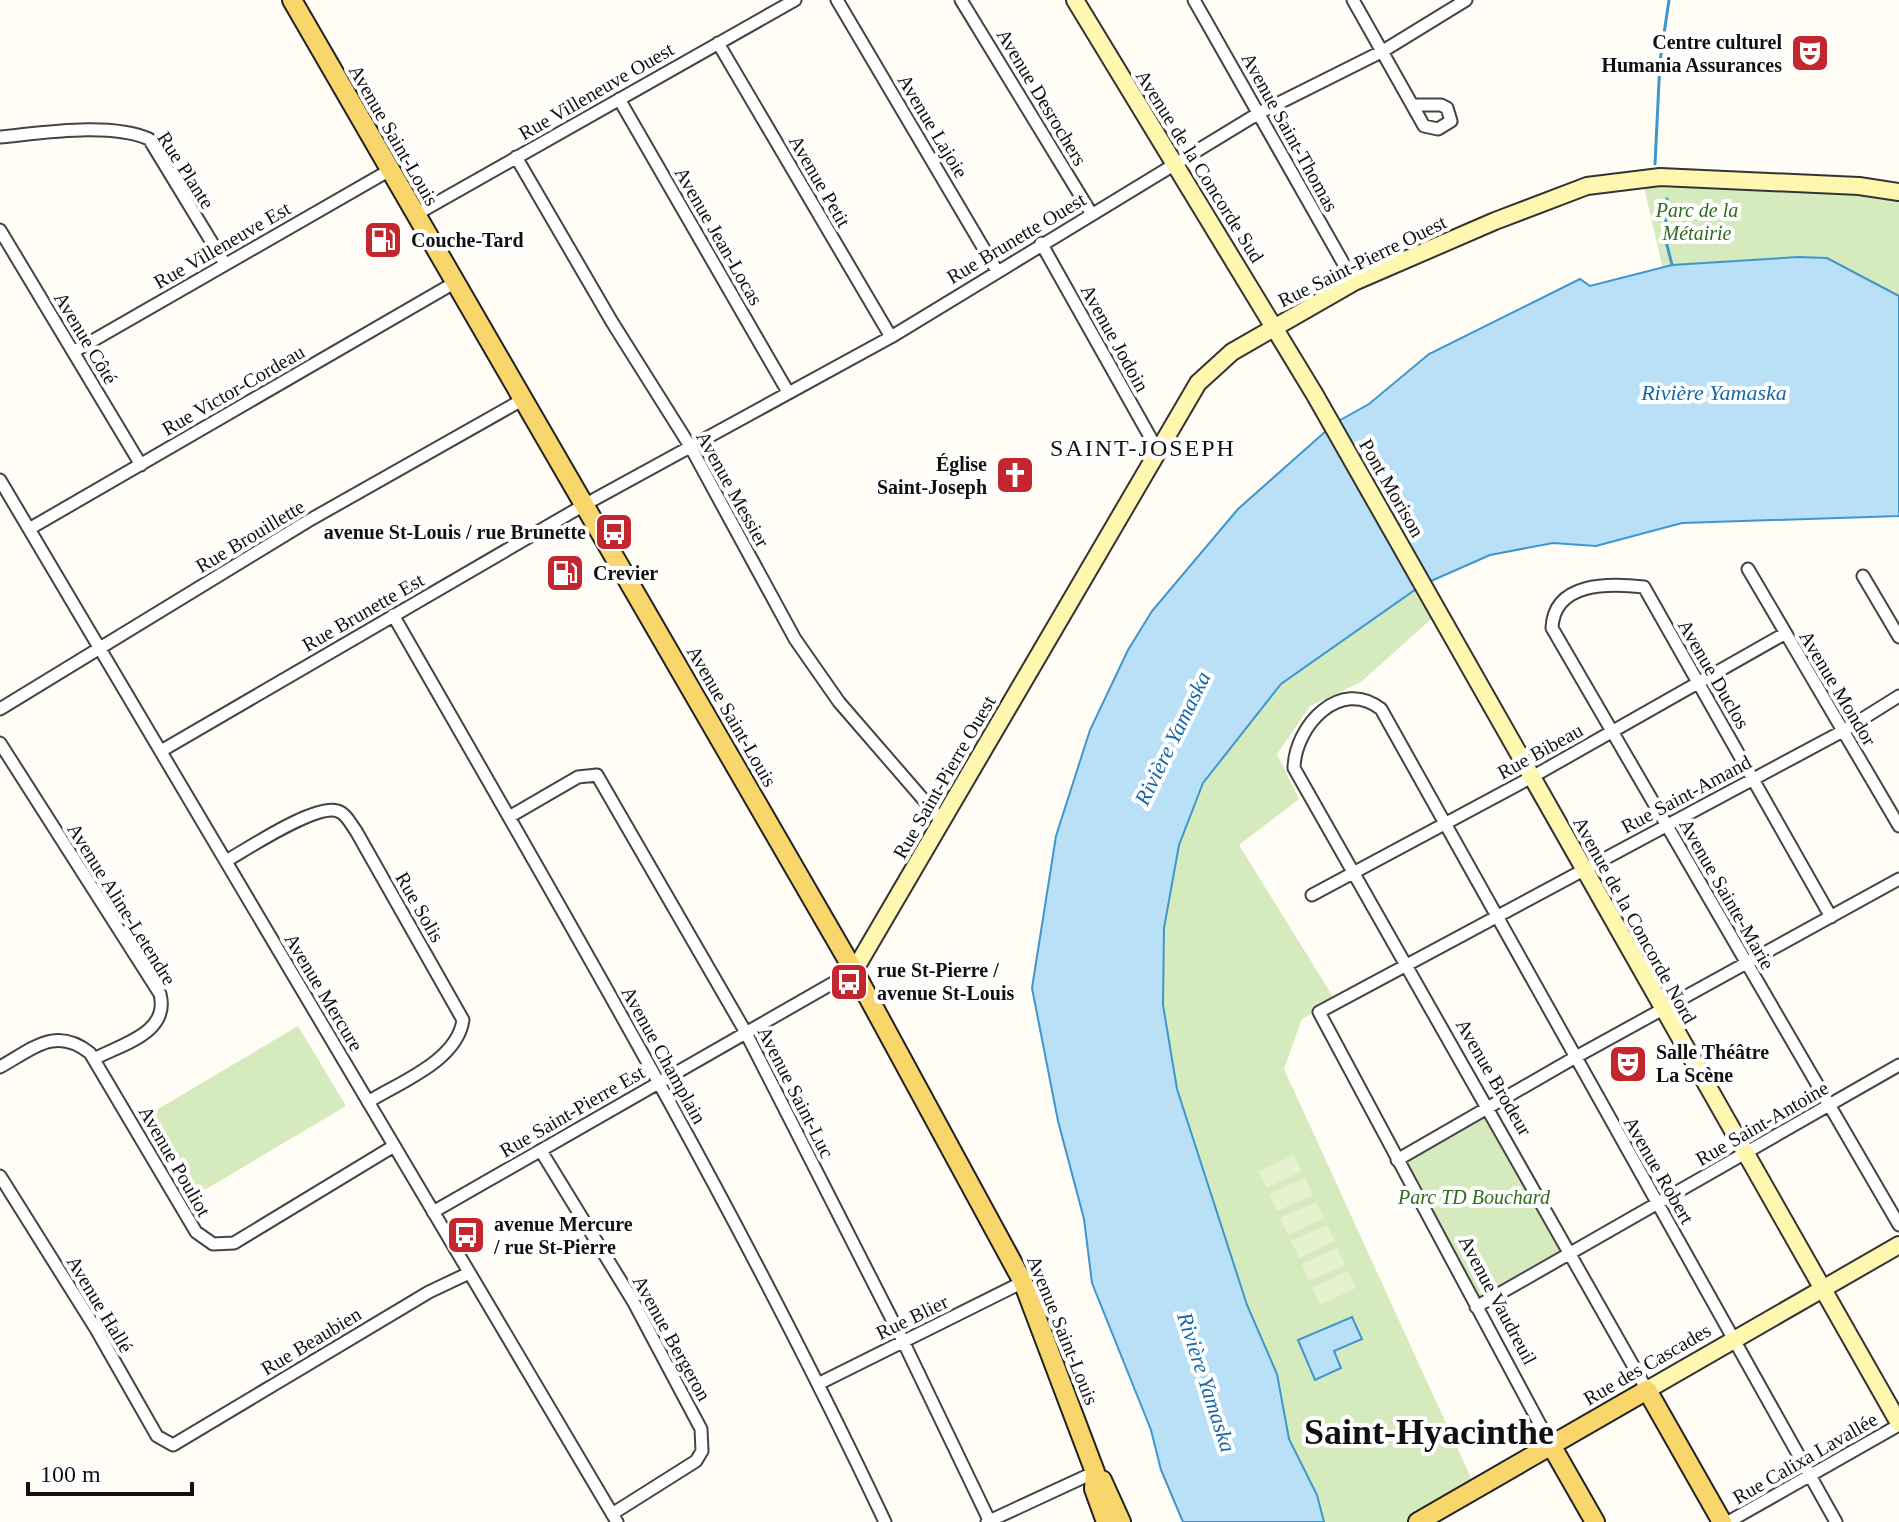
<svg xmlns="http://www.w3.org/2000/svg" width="1899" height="1522" font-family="'Times New Roman',serif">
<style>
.green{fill:#d5ebbd}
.pitch{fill:#e6f2cf}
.water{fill:#b9e0f7;stroke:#3f96cf;stroke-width:2}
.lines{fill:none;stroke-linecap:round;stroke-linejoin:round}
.stream{stroke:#3f96cf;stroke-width:3}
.street-casing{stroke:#444;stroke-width:15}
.secondary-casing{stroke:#333;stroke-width:20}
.primary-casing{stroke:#222;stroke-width:22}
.street{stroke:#fff;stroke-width:11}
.secondary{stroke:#fff6b0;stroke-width:16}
.primary{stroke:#f9d66b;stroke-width:18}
.labels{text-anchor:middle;stroke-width:8;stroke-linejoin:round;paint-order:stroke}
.poi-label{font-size:20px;font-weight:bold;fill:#111;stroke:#fff;text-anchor:start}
.street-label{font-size:20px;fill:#111;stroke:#fff}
.park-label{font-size:20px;font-style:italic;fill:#2f6b1f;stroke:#fff}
.water-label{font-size:22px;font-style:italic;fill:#1768a6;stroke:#fff}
.quarter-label{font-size:24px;letter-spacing:2px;fill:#111;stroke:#fff}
.town-label{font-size:36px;font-weight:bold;fill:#111;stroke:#fff}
</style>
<rect width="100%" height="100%" fill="#fffdf5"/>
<!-- green -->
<path class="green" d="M1642,179L1899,193V296L1827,258L1663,269Z
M1422,585L1438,613L1361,682L1310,706L1277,754L1299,799L1239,845L1335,1000L1302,1019L1284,1069L1477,1491L1425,1522H1324L1317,1495L1289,1439L1277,1374L1247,1305L1177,1089L1163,1005L1164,928L1179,845L1203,783L1249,721L1281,684Z
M298,1026L346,1106L196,1195L148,1115Z
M1485,1110L1569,1258L1478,1310L1392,1161Z"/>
<!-- pitch -->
<path class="pitch" d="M1294,1155L1302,1171L1267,1188L1259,1171Z
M1305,1178L1313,1195L1277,1211L1269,1194Z
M1316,1202L1324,1218L1288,1235L1280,1218Z
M1327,1225L1335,1241L1299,1258L1291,1241Z
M1337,1248L1345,1265L1309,1281L1302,1264Z
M1348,1271L1356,1288L1320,1305L1312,1288Z"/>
<!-- water -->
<path class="water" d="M1798,257L1827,258L1899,296V516L1682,523L1596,546L1553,543L1490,555L1422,585L1281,684L1203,783L1179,845L1164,928L1163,1005L1177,1089L1247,1305L1277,1374L1289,1439L1317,1495L1324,1522H1183L1161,1470L1151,1430L1092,1283L1084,1219L1058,1121L1032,988L1056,836L1090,730L1128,650L1152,611L1238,509L1335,423L1369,404L1429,354L1580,279L1590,286L1672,265Z
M1352,1317L1362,1339L1334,1351L1341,1368L1315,1380L1298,1340Z"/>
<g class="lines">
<!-- stream -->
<path class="stream" d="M1655,164L1660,61L1669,0
M1667,199L1665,237L1672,265"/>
<defs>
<path id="street" d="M837,0L997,271
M961,0L1091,213
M1194,0L1354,282
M1353,0C1377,42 1400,84 1424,126L1438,129L1451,121L1447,108L1441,105H1412
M718,43L891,337
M619,99L788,392
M0,137C42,133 110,122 149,139L225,264
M516,157L612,322L690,446L795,639L839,702L942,821
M415,215L795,0
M0,230L141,465
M1041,243L1158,451
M73,352L390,170
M0,480L617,1522
M29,529L454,283
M1748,569L1899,826
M1863,576L1899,637
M393,615C564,913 738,1210 885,1522
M0,709L308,521L522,400
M0,743L160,994C170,1033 122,1044 94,1059
M161,751L584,505L891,337L1259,113L1383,51L1466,0
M509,817L578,777L597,775L745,1031L903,1341L990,1522
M226,861C246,850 320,800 340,812C347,815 352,826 356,831L463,1020C457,1061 400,1082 368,1102
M1312,895L1532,777L1784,634
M1831,917L1644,587C1608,583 1554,582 1552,628L1899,1225
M0,1067C34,1048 56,1026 90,1053L196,1232L213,1244L234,1243L394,1146
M541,1151L633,1301L701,1429L702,1451L696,1461L612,1514
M1397,1160L1574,1058L1899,879
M0,1176L96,1329L157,1436L173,1445L429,1292L469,1273
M433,1212L854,971
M1476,1307L1899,1065
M818,1384L1023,1282
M1647,1390L1294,768C1295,726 1340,677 1381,709L1836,1522
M1551,1445L1319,1012L1843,731L1899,696
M987,1522L1095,1472
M1728,1522L1899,1425"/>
<path id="secondary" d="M1075,0L1315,395L1899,1423
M854,971L1198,383L1232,352L1354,282L1495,221L1587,186L1660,177L1859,186L1899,192
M1647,1390L1899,1245"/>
<path id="primary" d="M292,0L854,971L1023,1282L1095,1472L1094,1489L1106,1522
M1551,1445L1595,1522
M1102,1480L1121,1522
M1418,1522L1647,1390L1722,1522"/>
</defs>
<!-- street casing -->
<use href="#street" class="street-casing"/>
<!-- secondary casing -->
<use href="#secondary" class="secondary-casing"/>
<!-- primary casing -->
<use href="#primary" class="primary-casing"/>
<!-- street -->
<use href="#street" class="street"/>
<!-- secondary -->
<use href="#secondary" class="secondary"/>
<!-- primary -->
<use href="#primary" class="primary"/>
</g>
<!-- icons -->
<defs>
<symbol id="theatre-square" viewBox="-11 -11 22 22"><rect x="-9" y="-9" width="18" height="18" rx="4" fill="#c4262e" stroke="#fff"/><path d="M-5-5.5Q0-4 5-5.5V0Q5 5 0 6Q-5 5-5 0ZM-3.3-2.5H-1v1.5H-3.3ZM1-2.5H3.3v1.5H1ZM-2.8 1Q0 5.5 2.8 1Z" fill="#fff"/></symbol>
<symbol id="fuel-square" viewBox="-11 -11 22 22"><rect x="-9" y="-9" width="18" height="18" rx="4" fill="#c4262e" stroke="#fff"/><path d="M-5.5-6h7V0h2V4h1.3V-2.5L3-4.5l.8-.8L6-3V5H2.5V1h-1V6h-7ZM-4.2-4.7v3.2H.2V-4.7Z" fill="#fff"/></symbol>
<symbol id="church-square" viewBox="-11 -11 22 22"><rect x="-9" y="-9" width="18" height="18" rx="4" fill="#c4262e" stroke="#fff"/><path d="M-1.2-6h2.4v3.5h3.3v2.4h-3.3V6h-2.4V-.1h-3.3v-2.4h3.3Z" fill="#fff"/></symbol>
<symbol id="bus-square" viewBox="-11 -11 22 22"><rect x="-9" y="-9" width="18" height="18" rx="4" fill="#c4262e" stroke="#fff"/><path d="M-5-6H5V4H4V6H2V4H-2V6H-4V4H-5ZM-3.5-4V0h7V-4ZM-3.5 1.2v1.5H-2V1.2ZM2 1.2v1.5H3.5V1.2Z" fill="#fff"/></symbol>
</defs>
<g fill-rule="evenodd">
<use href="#theatre-square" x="1788" y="31" width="44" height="44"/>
<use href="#fuel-square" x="361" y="218" width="44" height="44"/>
<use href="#church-square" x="993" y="453" width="44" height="44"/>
<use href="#bus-square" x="592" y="510" width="44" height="44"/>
<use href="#fuel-square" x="543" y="551" width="44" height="44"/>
<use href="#bus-square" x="827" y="960" width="44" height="44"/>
<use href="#theatre-square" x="1606" y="1042" width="44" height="44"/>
<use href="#bus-square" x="444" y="1213" width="44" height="44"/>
</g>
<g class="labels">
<!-- poi labels -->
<g class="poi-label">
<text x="1782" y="49" text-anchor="end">Centre culturel<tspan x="1782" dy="23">Humania Assurances</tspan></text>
<text x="411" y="247">Couche-Tard</text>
<text x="987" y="471" text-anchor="end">Église<tspan x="987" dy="23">Saint-Joseph</tspan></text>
<text x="586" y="539" text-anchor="end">avenue St-Louis / rue Brunette</text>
<text x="593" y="580">Crevier</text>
<text x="877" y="977">rue St-Pierre /<tspan x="877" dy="23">avenue St-Louis</tspan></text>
<text x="1656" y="1059">Salle Théâtre<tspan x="1656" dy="23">La Scène</tspan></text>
<text x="494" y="1231">avenue Mercure<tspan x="494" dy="23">/ rue St-Pierre</tspan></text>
</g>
<!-- street labels -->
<g class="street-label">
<text transform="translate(596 91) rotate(-30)" y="7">Rue Villeneuve Ouest</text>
<text transform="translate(1042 97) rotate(59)" y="7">Avenue Desrochers</text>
<text transform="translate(933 126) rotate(59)" y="7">Avenue Lajoie</text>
<text transform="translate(1290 132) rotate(61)" y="7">Avenue Saint-Thomas</text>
<text transform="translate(394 135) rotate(60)" y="7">Avenue Saint-Louis</text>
<text transform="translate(1200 166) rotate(58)" y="7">Avenue de la Concorde Sud</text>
<text transform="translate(186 170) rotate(57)" y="7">Rue Plante</text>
<text transform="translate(820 181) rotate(60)" y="7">Avenue Petit</text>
<text transform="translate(719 236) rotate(60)" y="7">Avenue Jean-Locas</text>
<text transform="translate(1016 238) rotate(-31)" y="7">Rue Brunette Ouest</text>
<text transform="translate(222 245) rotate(-30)" y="7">Rue Villeneuve Est</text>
<text transform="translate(1362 261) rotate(-26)" y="7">Rue Saint-Pierre Ouest</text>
<text transform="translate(86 338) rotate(59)" y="7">Avenue Côté</text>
<text transform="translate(1115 338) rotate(61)" y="7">Avenue Jodoin</text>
<text transform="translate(233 390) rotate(-30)" y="7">Rue Victor-Cordeau</text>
<text transform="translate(1392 488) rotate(60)" y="7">Pont Morison</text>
<text transform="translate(733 489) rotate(61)" y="7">Avenue Messier</text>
<text transform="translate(250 536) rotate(-31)" y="7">Rue Brouillette</text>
<text transform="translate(363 612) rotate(-30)" y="7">Rue Brunette Est</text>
<text transform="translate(1714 674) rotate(60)" y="7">Avenue Duclos</text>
<text transform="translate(1838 688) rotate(59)" y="7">Avenue Mondor</text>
<text transform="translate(732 716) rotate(60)" y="7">Avenue Saint-Louis</text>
<text transform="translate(1540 751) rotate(-29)" y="7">Rue Bibeau</text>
<text transform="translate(944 777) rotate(-60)" y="7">Rue Saint-Pierre Ouest</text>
<text transform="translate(1686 794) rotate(-28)" y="7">Rue Saint-Amand</text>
<text transform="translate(1727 894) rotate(60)" y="7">Avenue Sainte-Marie</text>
<text transform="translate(122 904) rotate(58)" y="7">Avenue Aline-Letendre</text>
<text transform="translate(420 907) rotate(60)" y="7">Rue Solis</text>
<text transform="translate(1635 920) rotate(61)" y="7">Avenue de la Concorde Nord</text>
<text transform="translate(324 992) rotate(59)" y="7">Avenue Mercure</text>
<text transform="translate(664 1055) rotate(61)" y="7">Avenue Champlain</text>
<text transform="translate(1494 1077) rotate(60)" y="7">Avenue Brodeur</text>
<text transform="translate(796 1092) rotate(63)" y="7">Avenue Saint-Luc</text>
<text transform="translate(572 1111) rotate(-30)" y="7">Rue Saint-Pierre Est</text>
<text transform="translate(1762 1123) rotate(-30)" y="7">Rue Saint-Antoine</text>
<text transform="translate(175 1161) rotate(60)" y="7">Avenue Pouliot</text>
<text transform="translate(1659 1170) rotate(60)" y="7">Avenue Robert</text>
<text transform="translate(1498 1300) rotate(62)" y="7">Avenue Vaudreuil</text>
<text transform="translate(100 1304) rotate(59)" y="7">Avenue Hallé</text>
<text transform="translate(912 1317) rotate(-26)" y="7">Rue Blier</text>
<text transform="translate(1063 1330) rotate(68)" y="7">Avenue Saint-Louis</text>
<text transform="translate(672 1338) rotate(61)" y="7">Avenue Bergeron</text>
<text transform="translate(311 1341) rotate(-31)" y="7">Rue Beaubien</text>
<text transform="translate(1647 1364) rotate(-30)" y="7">Rue des Cascades</text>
<text transform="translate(1805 1458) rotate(-30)" y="7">Rue Calixa Lavallée</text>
</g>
<!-- park labels -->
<g class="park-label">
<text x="1697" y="217">Parc de la<tspan x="1697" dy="23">Métairie</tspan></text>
<text x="1474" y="1204">Parc TD Bouchard</text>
</g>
<!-- water labels -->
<g class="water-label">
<text x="1714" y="400">Rivière Yamaska</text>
<text transform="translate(1172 738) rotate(-64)" y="8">Rivière Yamaska</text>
<text transform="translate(1207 1382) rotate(72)" y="8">Rivière Yamaska</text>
</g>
<!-- quarter labels -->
<g class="quarter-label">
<text x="1143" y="456">SAINT-JOSEPH</text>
</g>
<!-- town labels -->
<g class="town-label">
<text x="1429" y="1444">Saint-Hyacinthe</text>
</g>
</g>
<!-- scale -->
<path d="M28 1482v12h164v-12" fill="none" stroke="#111111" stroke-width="4"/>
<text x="40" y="1482" font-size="24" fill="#111111" stroke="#ffffff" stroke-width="6" paint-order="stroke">100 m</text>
</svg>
